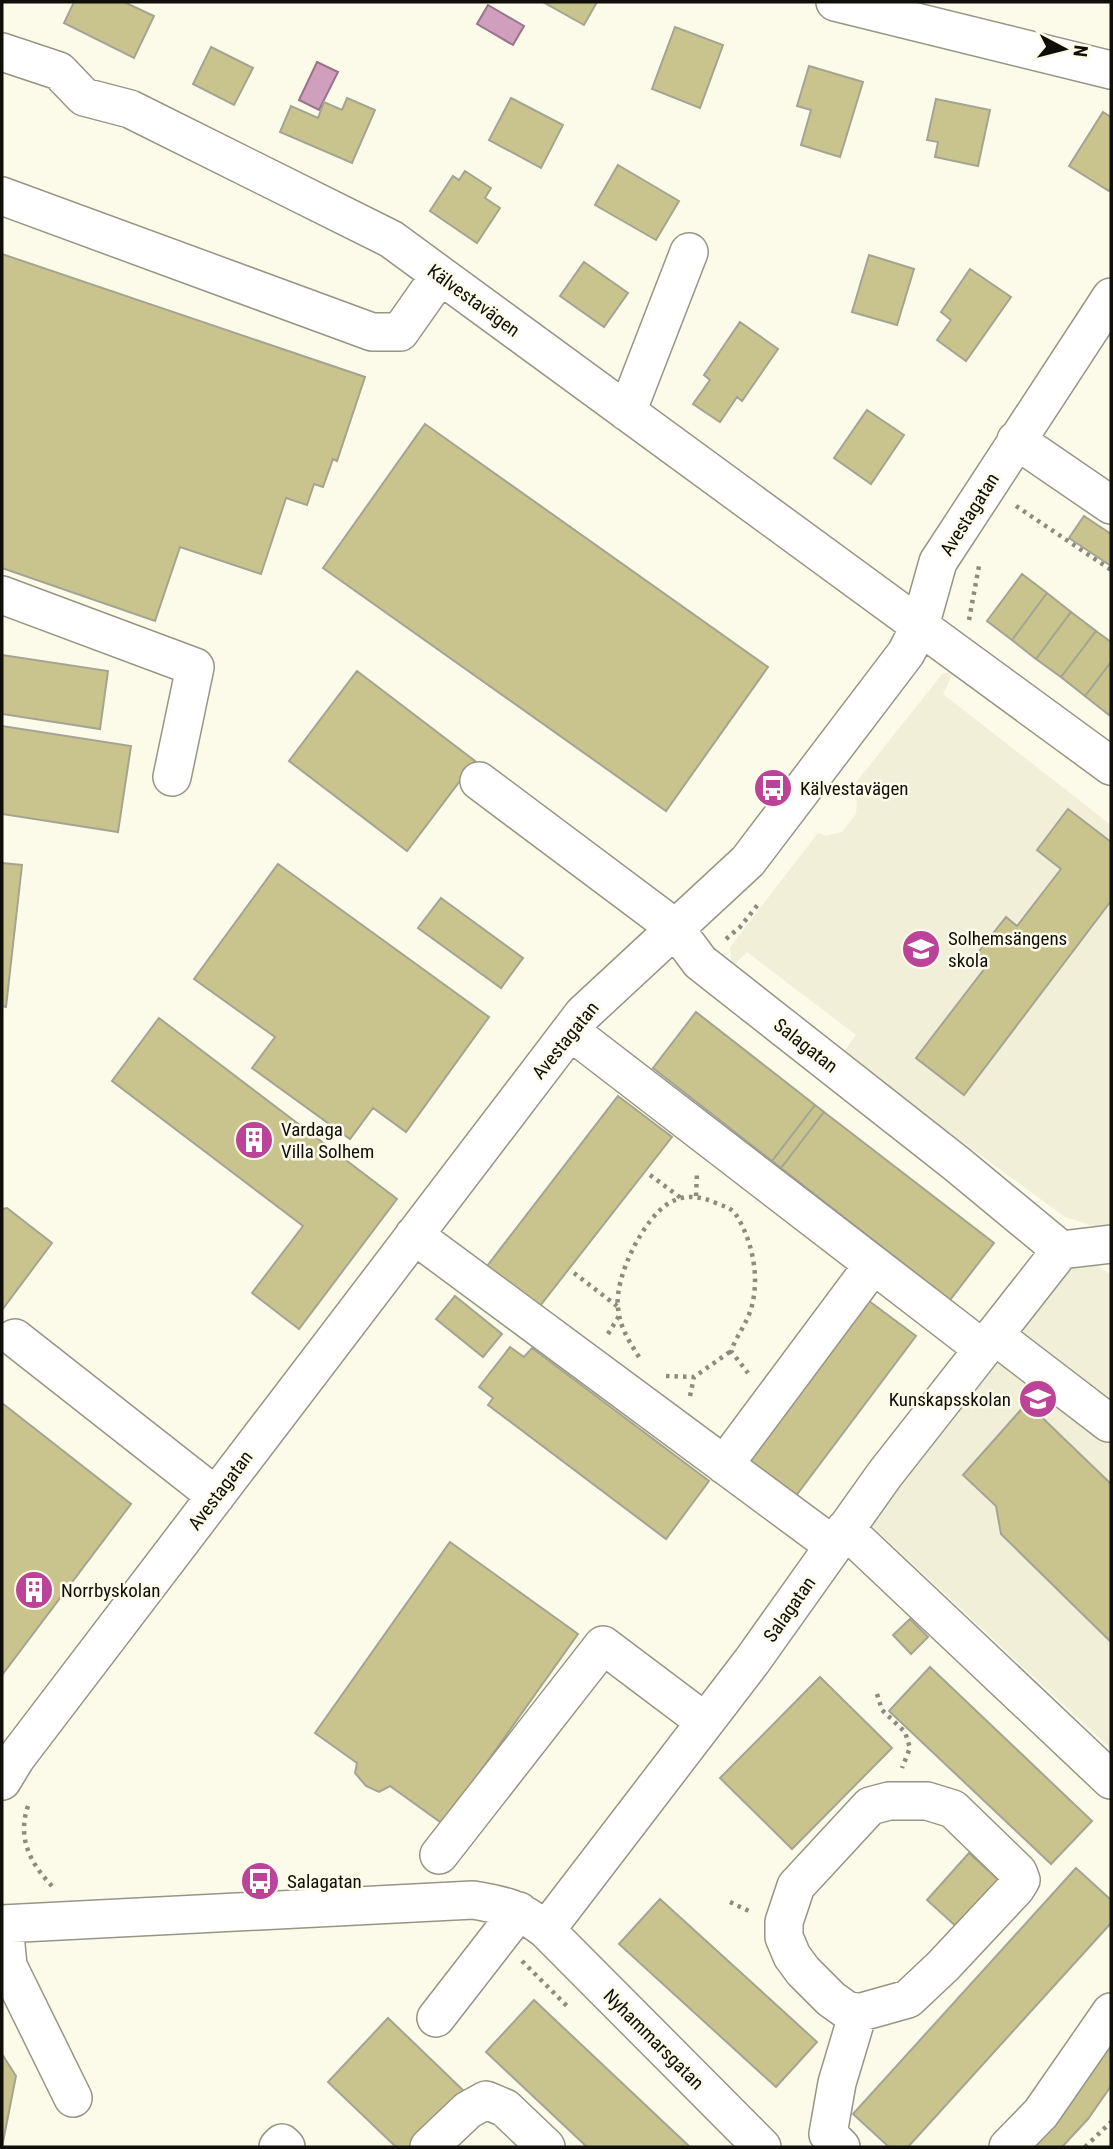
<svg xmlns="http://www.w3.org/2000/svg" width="1113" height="2149" font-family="'Roboto Condensed',sans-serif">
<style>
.built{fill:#f1efd7}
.water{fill:#d19fbe;stroke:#977487;stroke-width:2}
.building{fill:#c9c48e;stroke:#a5a493;stroke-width:2}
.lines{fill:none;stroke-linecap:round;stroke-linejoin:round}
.minor-casing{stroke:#979585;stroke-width:40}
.path{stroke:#8c8b7f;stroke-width:4.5;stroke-dasharray:3.5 5;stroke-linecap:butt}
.minor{stroke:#fff;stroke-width:37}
.labels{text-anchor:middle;stroke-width:5;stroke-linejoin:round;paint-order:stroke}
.street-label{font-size:19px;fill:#0f0e08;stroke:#fcfbe9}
.poi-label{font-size:19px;fill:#0f0e08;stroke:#fcfbe9;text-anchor:start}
</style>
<rect width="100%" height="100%" fill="#fcfbe9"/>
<!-- built -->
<path class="built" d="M943,673H953L943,694L1111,825V1224L1097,1227L1065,1217L842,1054L856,1035L747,952L732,967L730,947L818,833L826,836L842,832L856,814L857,802L850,790Z
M1079,1252L1111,1275V1749L869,1523Z"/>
<!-- water -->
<path class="water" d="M488,5L524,26L513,45L477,24Z
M317,62L338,72L319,110L299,100Z"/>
<!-- building -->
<path class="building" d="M74,2H124L154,16L134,58L64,23Z
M543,2H597L584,25Z
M675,27L723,45L700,108L652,89Z
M211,47L253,68L234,105L193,84Z
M809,66L863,82L840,157L801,145L811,110L797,106Z
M347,98L375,110L352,163L280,132L291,106L318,118L324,102L342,110Z
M511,98L563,125L541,168L489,140Z
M936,99L990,110L978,166L935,157L938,142L927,140Z
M1103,112L1111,117V187L1109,191L1069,166Z
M618,165L679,201L656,240L595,205Z
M465,171L491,188L485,198L500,208L477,243L430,211L453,176L459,180Z
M2,254L365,377L337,461L333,459L323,487L314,484L307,505L286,498L261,574L180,547L155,621L2,568Z
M869,255L914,269L897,325L852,312Z
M584,262L628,293L604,327L560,296Z
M970,269L1011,297L966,361L937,340L951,320L941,312Z
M740,322L778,349L742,401L737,397L720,422L693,404L710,380L704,375Z
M867,410L904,435L871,484L834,458Z
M425,424L768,667L666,811L323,568Z
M1084,516L1111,534V566L1069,538Z
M1022,574L1047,593L1012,640L987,621Z
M1047,593L1071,612L1036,659L1012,640Z
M1071,612L1096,631L1061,677L1036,659Z
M1096,631L1111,642V662L1085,696L1061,677Z
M2,655L108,671L100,729L2,714Z
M1111,662V712L1109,715L1085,696Z
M357,671L475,761L407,851L289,761Z
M2,726L131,746L118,832L2,814Z
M1068,809L1111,842V901L964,1095L916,1058L985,968L973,959L1006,917L1017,926L1061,869L1037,850Z
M2,863L22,865L6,1007L2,1006Z
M278,864L489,1017L406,1132L373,1108L350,1139L252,1068L275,1037L194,979Z
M441,898L523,958L501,988L418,928Z
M696,1012L815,1105L772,1161L653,1068Z
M159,1018L397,1199L299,1329L252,1293L303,1226L112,1081Z
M618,1096L672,1137L536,1311L484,1270Z
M815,1105L824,1112L781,1168L772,1161Z
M824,1112L994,1243L950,1300L781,1168Z
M7,1208L52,1243L2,1310V1209Z
M455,1296L502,1334L483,1357L436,1319Z
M865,1298L916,1336L786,1509L736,1471Z
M510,1347L524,1357L532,1348L709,1481L666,1539L488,1405L493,1398L479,1387Z
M2,1403L131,1504L2,1675Z
M1027,1403L1111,1484V1642L1001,1534L996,1506L963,1475Z
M450,1542L578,1634L443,1824L390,1786L379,1792L366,1786L355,1773L357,1763L315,1733Z
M910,1619L928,1637L911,1654L893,1635Z
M930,1667L1092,1821L1051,1864L889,1711Z
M820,1677L892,1748L792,1849L720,1778Z
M969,1853L1002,1883L959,1929L927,1900Z
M1076,1868L1111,1900V1923L908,2147H889L853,2114Z
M660,1899L817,2042L776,2087L619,1944Z
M534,2000L690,2147H587L486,2052Z
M388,2018L466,2093L414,2147H396L328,2082Z
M1111,2033V2086L1088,2119L1062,2147H1024Z
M2,2054L16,2076L2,2147Z"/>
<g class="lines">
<defs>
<path id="minor" d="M835,2L1111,70
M2,52L59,71L84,97L130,109L391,239L1111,766
M2,196L372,332H400L440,275
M627,412L689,252
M1016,440L1111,505
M2,595L195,667L172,777
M479,781L674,927L700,962L957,1164L1061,1250L885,1474L752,1661L546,1930
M570,1031L983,1349
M414,1235L834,1546
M1061,1250L1111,1244
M994,1335L1109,1423L1111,1421
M15,1338L216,1496
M724,1465L873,1265
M845,1529L1111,1780
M2,1781L16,1758L583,1014L748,861L906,653L920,626L938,562L1111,297
M439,1855L603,1645L704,1721
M2,1924L473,1900C508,1906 518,1908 546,1930L762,2147
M4,1924L8,1966L73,2098
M436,2018L519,1911
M278,2147L282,2143L286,2147
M429,2147L468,2110L486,2100L505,2108L546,2147
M841,2147L828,2134L837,2083L858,2013L908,1999L943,1966L1016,1888L1021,1880L1018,1872L953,1809L927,1801H889L870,1806L796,1886L784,1922V1937L792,1956L803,1971L831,1999L845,2009L858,2013
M1008,2147L1041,2113L1111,2012"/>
</defs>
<!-- minor casing -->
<use href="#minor" class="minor-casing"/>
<!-- path -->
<path class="path" d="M1016,506L1111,570
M969,620L979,566
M726,939L740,927L760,902
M650,1175L681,1198
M696,1196L697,1173
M574,1273L617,1306
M608,1334L619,1316
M639,1357C629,1341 620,1328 618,1308C614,1278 643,1219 669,1203C685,1194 700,1196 716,1203C723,1206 729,1207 735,1213C753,1241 761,1280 750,1312C745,1326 736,1337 731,1351L748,1373
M666,1376L694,1377L731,1351
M690,1396L694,1377
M877,1694L882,1710L905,1732L910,1748L902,1768
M28,1806C17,1838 30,1863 52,1886
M730,1902L753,1913
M522,1961L568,2007
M1085,2147L1111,2122"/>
<!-- minor -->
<use href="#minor" class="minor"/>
</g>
<!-- icons -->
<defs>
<symbol id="bus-disc" viewBox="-11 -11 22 22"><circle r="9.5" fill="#bc4498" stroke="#fcfbe9"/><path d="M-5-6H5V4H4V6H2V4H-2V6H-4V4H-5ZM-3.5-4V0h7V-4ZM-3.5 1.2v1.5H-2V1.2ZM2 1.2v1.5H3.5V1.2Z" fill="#fff"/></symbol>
<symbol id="school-disc" viewBox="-11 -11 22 22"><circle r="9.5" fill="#bc4498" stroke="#fcfbe9"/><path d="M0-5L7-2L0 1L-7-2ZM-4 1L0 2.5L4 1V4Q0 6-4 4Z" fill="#fff"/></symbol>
<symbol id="building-disc" viewBox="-11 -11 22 22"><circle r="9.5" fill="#bc4498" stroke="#fcfbe9"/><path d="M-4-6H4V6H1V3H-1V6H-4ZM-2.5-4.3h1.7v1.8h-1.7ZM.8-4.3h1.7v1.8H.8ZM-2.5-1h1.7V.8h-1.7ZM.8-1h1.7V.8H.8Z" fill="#fff"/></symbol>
</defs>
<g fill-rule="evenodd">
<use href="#bus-disc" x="751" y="766" width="44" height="44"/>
<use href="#school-disc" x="899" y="927" width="44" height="44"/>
<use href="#building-disc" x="232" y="1118" width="44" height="44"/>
<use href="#school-disc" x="1016" y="1377" width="44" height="44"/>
<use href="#building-disc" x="12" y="1568" width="44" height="44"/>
<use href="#bus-disc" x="238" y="1859" width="44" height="44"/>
</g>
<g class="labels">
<!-- street labels -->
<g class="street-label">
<text transform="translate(474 300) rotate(36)" y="7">Kälvestavägen</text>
<text transform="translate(969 514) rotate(-58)" y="7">Avestagatan</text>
<text transform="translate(565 1040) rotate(-51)" y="7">Avestagatan</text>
<text transform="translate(806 1045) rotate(38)" y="7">Salagatan</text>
<text transform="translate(220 1490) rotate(-53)" y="7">Avestagatan</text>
<text transform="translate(789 1609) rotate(-55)" y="7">Salagatan</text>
<text transform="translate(654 2039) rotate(45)" y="7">Nyhammarsgatan</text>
</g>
<!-- poi labels -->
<g class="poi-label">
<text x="800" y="795">Kälvestavägen</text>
<text x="948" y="945">Solhemsängens<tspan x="948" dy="22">skola</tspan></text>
<text x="281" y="1136">Vardaga<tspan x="281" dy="22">Villa Solhem</tspan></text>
<text x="1011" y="1406" text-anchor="end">Kunskapsskolan</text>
<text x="61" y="1597">Norrbyskolan</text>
<text x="287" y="1888">Salagatan</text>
</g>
</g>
<!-- border -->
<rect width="1113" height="2149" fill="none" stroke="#0f0e08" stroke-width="7"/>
<!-- north arrow -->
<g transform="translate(1064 49) rotate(97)" stroke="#fcfbe9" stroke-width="5" paint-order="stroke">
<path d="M0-5L12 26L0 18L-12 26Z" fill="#0f0e08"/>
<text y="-10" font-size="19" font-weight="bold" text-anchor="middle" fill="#0f0e08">N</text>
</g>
</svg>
